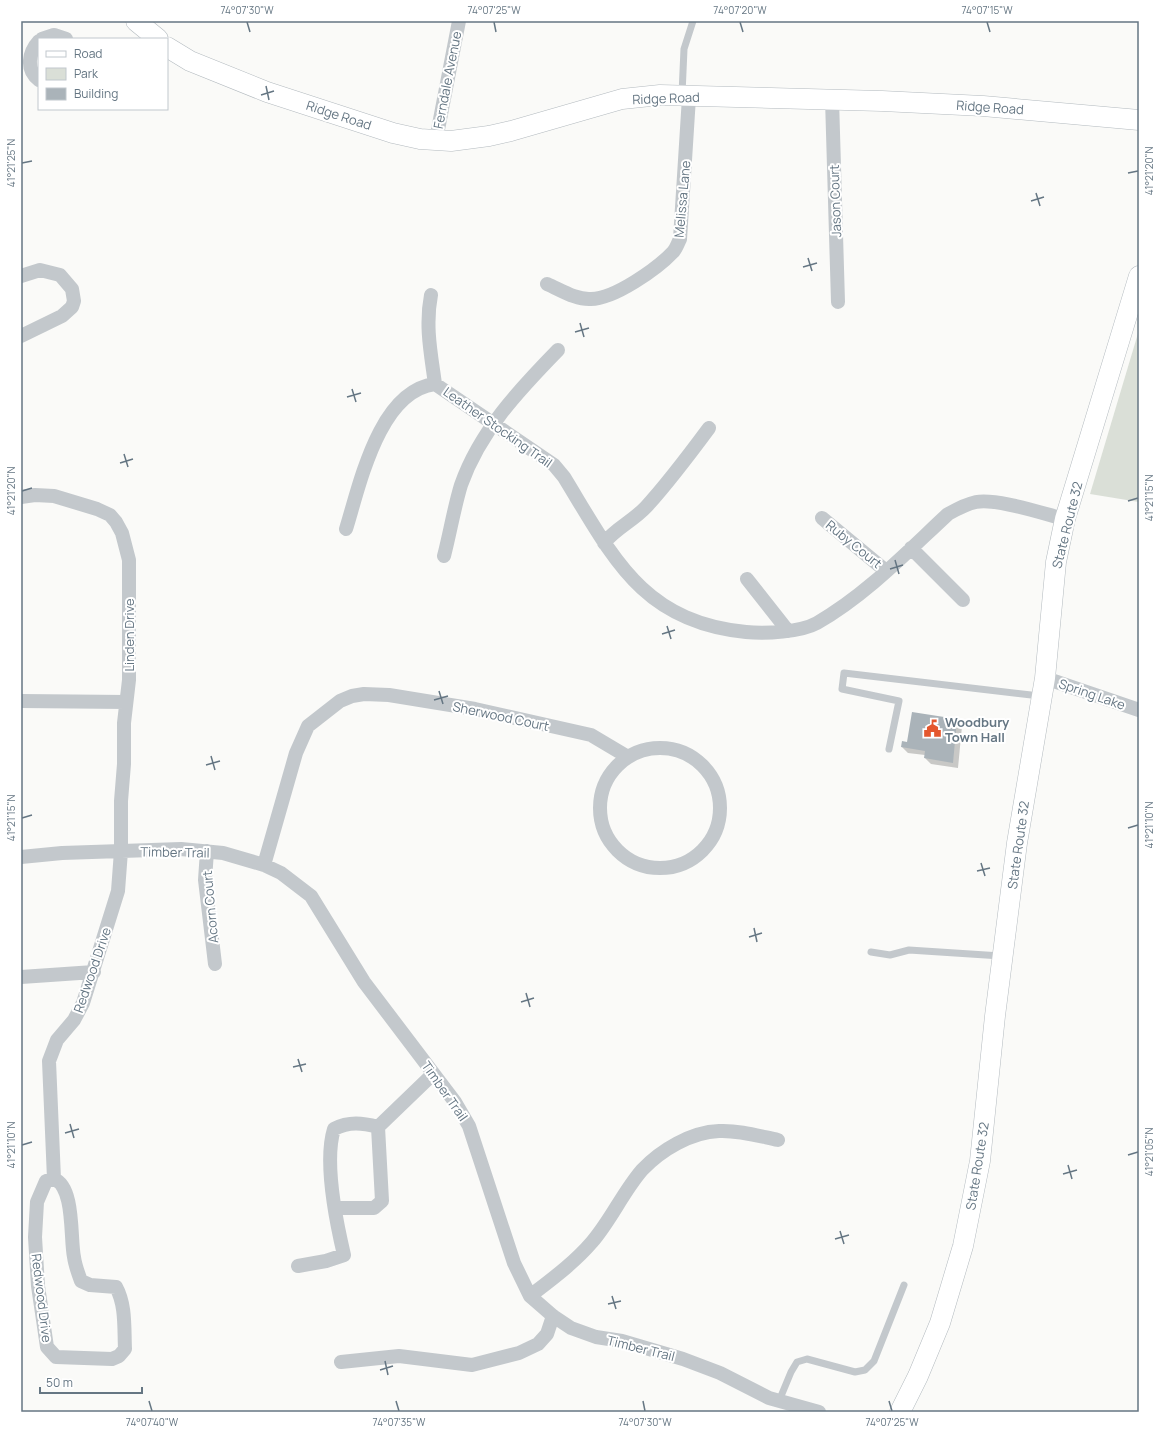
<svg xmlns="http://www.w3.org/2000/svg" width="1160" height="1433" font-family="Manrope,sans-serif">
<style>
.green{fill:#dadfd7}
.shadow{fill:#0003}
.building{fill:#aab3b9}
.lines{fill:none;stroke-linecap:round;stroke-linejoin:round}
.secondary-casing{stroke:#b3babf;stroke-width:21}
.lane{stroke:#c3c8cc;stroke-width:7}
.street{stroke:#c3c8cc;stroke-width:14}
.secondary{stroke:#fff;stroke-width:20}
.ticks{fill:none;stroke:#657683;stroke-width:1.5}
.labels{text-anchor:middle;stroke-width:4;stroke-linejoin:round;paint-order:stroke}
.street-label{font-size:13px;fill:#657683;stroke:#fff}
.poi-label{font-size:13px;font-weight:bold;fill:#657683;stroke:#fff;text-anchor:start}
.neatline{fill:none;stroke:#657683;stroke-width:1.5}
.ticks-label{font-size:10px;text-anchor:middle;fill:#657683}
</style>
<rect width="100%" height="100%" fill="#fafaf8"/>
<!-- green -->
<path class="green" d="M1139,330V502L1090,494Z"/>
<!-- shadow -->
<path class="shadow" d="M956,720L962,726L958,768L931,764L925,758V755L908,753L902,747Z"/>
<!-- building -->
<path class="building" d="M912,712L957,719L953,763L924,758L925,751L901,747L902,741L907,742Z"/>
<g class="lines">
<defs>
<path id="secondary" d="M136,21L158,39
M167,47L190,61L267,92L393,133L420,139L451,141L489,136L511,131L622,99L660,95L882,101L983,106L1139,120
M900,1412L918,1376L940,1323L963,1246L980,1161L995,1016L1017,843L1045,678L1056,562L1065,519L1139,276"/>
</defs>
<!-- secondary casing -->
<use href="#secondary" class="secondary-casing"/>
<!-- lane -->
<path class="lane" d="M682,94L684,49L693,21
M889,749L899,701L842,689L844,673L1040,696
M871,952L890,955L909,950L1001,956
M779,1401L791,1372L797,1362L807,1359L855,1372L865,1370L874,1361L904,1285"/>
<!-- street -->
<path class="street" d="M42,39L54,35L66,39
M39,41C29,52 25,69 39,80
M832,99L838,302
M436,140L459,21
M21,276L40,270L60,275L72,289L74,301L72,307L62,316L21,336
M547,284C561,290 576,300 591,299C614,299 657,269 673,252C676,249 678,243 680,239L689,97
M431,295C425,326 431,354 435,384
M435,384L554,465L564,477C613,557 642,622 746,632C765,634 801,632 817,623C866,595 907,552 948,514C957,509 966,504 976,502C997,498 1044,514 1065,519
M21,497L35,495L54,496L97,509L110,515L116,522L122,533L129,560V680L124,723V764L121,801V851L118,891L83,1003L74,1020L57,1040L49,1061L54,1179
M822,518L886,571
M346,529C360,484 379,391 435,384
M604,543C616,528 633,521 646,507C669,482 689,455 709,428
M911,548L963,600
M444,556C450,533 454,508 461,485C480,431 519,390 558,350
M747,579L788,631
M1045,678L1139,710
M21,701L126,702
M600 808a60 60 0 1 1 120 0a60 60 0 1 1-120 0Z
M207,851L205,880L215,964
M21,857L62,853L181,849L223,853L264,865L281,873L311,896L364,982L455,1102L469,1126L514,1263L530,1296L553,1316L571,1328L596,1337L622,1341L683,1359L720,1373L769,1398L819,1412
M264,865L296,753L308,726L340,701L352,696L364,694L389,695L475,709L591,735L628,757
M21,977L94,972
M54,1179C75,1187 70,1239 74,1257C75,1265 78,1273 81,1281L90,1285L116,1287C126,1305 124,1328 125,1349L119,1356L112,1359L56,1357L47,1347L38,1286L35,1237L37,1202L46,1181Z
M336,1208H374L382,1201L378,1127
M298,1266L326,1261L344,1255C336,1221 324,1161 334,1129C349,1121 363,1123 378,1127L433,1074
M530,1296C552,1279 574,1263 592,1242C611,1220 623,1192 642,1170C661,1150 691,1132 719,1131C739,1130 759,1136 778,1140
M341,1362L399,1356L472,1365L519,1353L538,1344L547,1334L553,1316"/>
<!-- secondary -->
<use href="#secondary" class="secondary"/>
</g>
<!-- ticks -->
<path class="ticks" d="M247,22L250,32M494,22L496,32M740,22L743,32M987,22L990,32M266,86L269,100M261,95L274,91M22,163L32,161M1128,173L1138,171M1036,193L1040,206M1031,201L1044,197M808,258L812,271M803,267L817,263M580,323L584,337M575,332L589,328M352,389L356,402M347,397L361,393M124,454L128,467M120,463L133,459M22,491L32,488M1128,501L1138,498M895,560L899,574M890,569L903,565M667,626L671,639M662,634L675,630M439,691L443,704M434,700L448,696M211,756L215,770M206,765L220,761M22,818L32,815M1128,828L1138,825M981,863L985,876M977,871L990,868M754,928L757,942M749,937L762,933M526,993L530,1007M521,1002L534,998M298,1059L302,1072M293,1067L306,1064M70,1124L74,1138M65,1133L79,1129M22,1145L32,1142M1128,1155L1138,1152M1068,1165L1072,1179M1063,1174L1077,1170M840,1231L844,1244M835,1239L849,1235M612,1296L616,1309M608,1304L621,1301M385,1361L388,1375M380,1370L393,1366M149,1401L152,1411M396,1401L399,1411M643,1401L645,1411M889,1401L892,1411"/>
<!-- icons -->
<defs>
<symbol id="civic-bare" viewBox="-9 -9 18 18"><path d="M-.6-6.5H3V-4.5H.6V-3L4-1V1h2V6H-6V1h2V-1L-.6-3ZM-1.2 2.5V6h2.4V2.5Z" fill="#e4572e" stroke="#fff" stroke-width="2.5" paint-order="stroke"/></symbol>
</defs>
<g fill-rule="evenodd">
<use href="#civic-bare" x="920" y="716" width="25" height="25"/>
</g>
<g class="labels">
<!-- street labels -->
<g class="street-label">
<text transform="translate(447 80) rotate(-79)" y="5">Ferndale Avenue</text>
<text transform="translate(666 98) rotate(-2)" y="5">Ridge Road</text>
<text transform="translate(990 107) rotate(4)" y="5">Ridge Road</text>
<text transform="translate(339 115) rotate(18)" y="5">Ridge Road</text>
<text transform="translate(682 199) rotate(-85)" y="5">Melissa Lane</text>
<text transform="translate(835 201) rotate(-92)" y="5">Jason Court</text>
<text transform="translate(498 427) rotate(35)" y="5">Leather Stocking Trail</text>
<text transform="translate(1067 525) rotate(-76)" y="5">State Route 32</text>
<text transform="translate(854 544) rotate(39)" y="5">Ruby Court</text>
<text transform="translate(129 635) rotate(-90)" y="5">Linden Drive</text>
<text transform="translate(1092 694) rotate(19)" y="5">Spring Lake</text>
<text transform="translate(501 716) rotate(12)" y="5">Sherwood Court</text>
<text transform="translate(1018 845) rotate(-82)" y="5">State Route 32</text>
<text transform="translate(175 852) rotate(1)" y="5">Timber Trail</text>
<text transform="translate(210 907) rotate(-95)" y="5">Acorn Court</text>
<text transform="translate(92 970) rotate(-71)" y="5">Redwood Drive</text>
<text transform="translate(445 1091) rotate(55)" y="5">Timber Trail</text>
<text transform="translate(977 1166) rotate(-81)" y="5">State Route 32</text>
<text transform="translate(42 1298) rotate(83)" y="5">Redwood Drive</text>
<text transform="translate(641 1348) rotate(14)" y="5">Timber Trail</text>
</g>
<!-- poi labels -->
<g class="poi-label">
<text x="945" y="727">Woodbury<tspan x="945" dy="15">Town Hall</tspan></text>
</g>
</g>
<!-- border -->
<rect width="1160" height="1433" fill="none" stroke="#ffffff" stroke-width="44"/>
<!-- legend -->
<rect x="38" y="38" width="130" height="72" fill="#ffffff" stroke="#c1c8cd"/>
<rect x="46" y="51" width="20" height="6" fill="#ffffff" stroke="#c1c8cd"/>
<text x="74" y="58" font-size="12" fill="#657683">Road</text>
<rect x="46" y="68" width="20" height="12" fill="#dadfd7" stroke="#c1c8cd"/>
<text x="74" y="78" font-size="12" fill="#657683">Park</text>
<rect x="46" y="88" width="20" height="12" fill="#aab3b9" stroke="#c1c8cd"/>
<text x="74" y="98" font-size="12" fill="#657683">Building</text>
<!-- scale -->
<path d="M40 1387v6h102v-6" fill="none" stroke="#657683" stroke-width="2"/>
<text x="46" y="1387" font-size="12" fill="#657683" stroke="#ffffff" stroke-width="3" paint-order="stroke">50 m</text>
<rect x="22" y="22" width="1116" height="1389" class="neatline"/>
<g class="ticks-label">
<text x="247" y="14">74°07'30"W</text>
<text x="494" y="14">74°07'25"W</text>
<text x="740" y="14">74°07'20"W</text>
<text x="987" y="14">74°07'15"W</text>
<text transform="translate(11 163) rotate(-90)" y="4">41°21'25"N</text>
<text transform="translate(1149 171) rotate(-90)" y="4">41°21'20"N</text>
<text transform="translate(11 491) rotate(-90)" y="4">41°21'20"N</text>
<text transform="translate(1149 498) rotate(-90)" y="4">41°21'15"N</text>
<text transform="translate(11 818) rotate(-90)" y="4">41°21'15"N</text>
<text transform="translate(1149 825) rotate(-90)" y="4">41°21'10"N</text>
<text transform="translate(11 1145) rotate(-90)" y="4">41°21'10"N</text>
<text transform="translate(1149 1152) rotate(-90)" y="4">41°21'05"N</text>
<text x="152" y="1426">74°07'40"W</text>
<text x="399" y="1426">74°07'35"W</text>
<text x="645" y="1426">74°07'30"W</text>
<text x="892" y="1426">74°07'25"W</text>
</g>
</svg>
